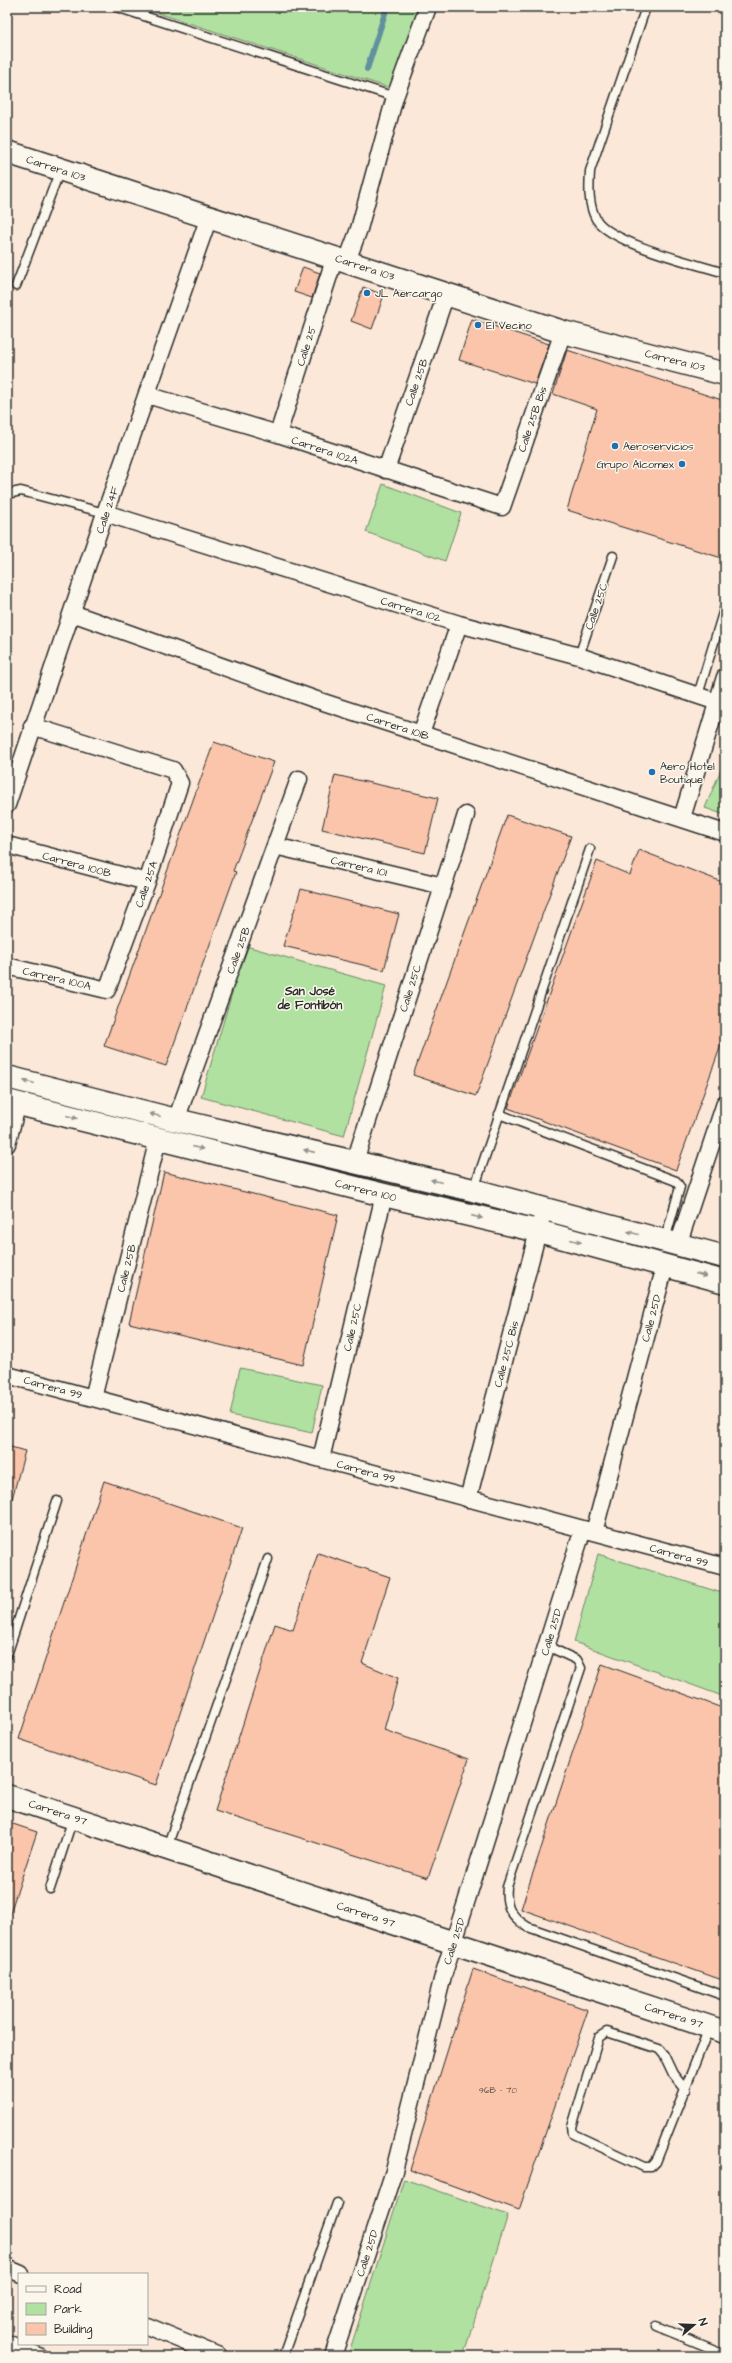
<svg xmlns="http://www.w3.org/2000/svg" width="732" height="2363" font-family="'Architects Daughter',sans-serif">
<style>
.green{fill:#b0e1a1;stroke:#6e8666}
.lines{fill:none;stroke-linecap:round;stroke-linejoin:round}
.stream{stroke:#63909e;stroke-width:6}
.building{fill:#fac5ab;stroke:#2b2b2b}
.lane-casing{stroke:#2b2b2b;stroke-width:11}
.street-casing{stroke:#2b2b2b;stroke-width:19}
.secondary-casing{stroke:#2b2b2b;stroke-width:25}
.lane{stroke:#fbf7ec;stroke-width:8}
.street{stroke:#fbf7ec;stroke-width:16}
.secondary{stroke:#fbf7ec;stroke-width:22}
.oneway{fill:#93918c}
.poi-dot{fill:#1f6fb2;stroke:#fbf7ec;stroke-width:1.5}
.labels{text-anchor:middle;stroke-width:3;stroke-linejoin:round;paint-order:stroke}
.number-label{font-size:9px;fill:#5f524b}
.street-label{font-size:11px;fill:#2b2b2b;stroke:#fbf7ec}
.poi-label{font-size:11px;fill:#2b2b2b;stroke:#fbf7ec;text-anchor:start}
.neighbourhood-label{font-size:12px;font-weight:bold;fill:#2b2b2b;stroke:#fbf7ec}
</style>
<rect width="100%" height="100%" fill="#fbe8d8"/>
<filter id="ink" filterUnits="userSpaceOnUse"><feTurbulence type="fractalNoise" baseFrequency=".025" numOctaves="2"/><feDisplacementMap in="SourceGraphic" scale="8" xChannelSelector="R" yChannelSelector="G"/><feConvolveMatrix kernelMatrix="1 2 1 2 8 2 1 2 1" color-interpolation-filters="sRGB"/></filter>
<g filter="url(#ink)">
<!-- green -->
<path class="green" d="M139,7H422L396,90Z
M383,484L461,513L445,561L366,532Z
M725,760V815L705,808Z
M246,946L386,986L344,1136L201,1097Z
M240,1368L322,1385L312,1433L230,1415Z
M598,1554L725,1594V1697L574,1642Z
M404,2179L508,2215L463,2356H348Z"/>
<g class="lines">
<!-- stream -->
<path class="stream" d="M367,69L387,7"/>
</g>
<!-- building -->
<path class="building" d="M303,267L320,273L312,298L294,292Z
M363,287L384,295L372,329L351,321Z
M472,319L549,344L535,384L459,360Z
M567,350L725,401V559L567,510L597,409L553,394Z
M214,742L274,762L233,871L236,872L166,1066L104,1046Z
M335,775L438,798L425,853L322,829Z
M507,815L571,836L476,1096L413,1075Z
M639,850L725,883V1034L676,1170L508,1108L597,861L630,875Z
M301,889L399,914L384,970L283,946Z
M164,1172L338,1215L303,1365L129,1323Z
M7,1446L25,1451L12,1499L7,1498Z
M104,1481L242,1528L156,1785L19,1739Z
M318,1553L390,1577L362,1663L398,1678L384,1730L469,1759L428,1878L215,1811L275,1624L293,1630Z
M602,1664L725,1709V1981L521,1909Z
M7,1822L37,1832L10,1913H7Z
M473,1969L588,2010L519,2210L410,2170Z"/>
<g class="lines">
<defs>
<path id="lane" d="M116,7L395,97
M646,7L590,171C589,187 588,204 596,219C611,244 696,264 725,273
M16,286L60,170
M7,494L21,491L105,513
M579,656L613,556
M698,695L725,606
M499,1114L676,1181L680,1187L665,1240
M474,1189L590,849
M547,1646L577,1660L581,1668L507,1887C505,1906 511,1917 528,1927L725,1996
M7,1655L57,1501
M167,1847L268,1559
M50,1889L73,1818
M686,2090L673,2074L664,2055L659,2049L607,2032L599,2037L572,2127L573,2134L644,2167H651L656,2162L709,2028
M656,2326L725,2354
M283,2356L337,2203"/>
<path id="street" d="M347,261L359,229L395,97L428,7
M147,395L278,434L502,507L563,332
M278,434L335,257
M386,470L446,294
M105,513L459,624L579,656L717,702
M72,613L314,699L725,833
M421,734L459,624
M7,805L105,513L209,217
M682,818L725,677
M7,845L147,882
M275,846L443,886
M7,966L107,990L147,882L180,783L173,770L32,726
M176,1120L299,779
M7,1144L18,1103
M355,1161L466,815
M678,1245L725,1103
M7,1375L725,1567
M93,1398L158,1139
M321,1459L384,1195
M468,1499L541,1220
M594,1532L665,1266
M7,2268L21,2274
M147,2326L219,2356
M7,2343L39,2356
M333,2356L394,2171L443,1976L583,1529"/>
<path id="secondary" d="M7,152L563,332L725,374
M7,1077L176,1120L473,1190L725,1257
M7,1101L384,1195L538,1231L725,1282
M7,1796L725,2032"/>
</defs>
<!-- lane casing -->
<use href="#lane" class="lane-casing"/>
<!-- street casing -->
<use href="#street" class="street-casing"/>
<!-- secondary casing -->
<use href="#secondary" class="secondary-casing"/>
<!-- lane -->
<use href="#lane" class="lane"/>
<!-- street -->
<use href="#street" class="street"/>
<!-- secondary -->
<use href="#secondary" class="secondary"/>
</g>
<!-- one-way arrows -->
<defs><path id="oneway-solid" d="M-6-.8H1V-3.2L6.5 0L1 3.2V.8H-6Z"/></defs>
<g class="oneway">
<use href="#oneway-solid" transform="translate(29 1082) rotate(-166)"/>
<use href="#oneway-solid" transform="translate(155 1115) rotate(-165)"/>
<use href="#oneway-solid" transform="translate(72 1117) rotate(14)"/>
<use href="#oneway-solid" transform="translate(198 1148) rotate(14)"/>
<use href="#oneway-solid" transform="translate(309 1151) rotate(-167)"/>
<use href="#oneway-solid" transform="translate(436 1181) rotate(-166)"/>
<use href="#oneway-solid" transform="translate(477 1217) rotate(13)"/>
<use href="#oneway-solid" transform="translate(633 1233) rotate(-165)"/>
<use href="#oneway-solid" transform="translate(576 1241) rotate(15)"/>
<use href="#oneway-solid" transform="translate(701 1275) rotate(15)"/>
</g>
</g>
<!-- markers -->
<g class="poi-dot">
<circle cx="367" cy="293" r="4"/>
<circle cx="478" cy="325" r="4"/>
<circle cx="615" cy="446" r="4"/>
<circle cx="682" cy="464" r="4"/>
<circle cx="652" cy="772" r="4"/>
</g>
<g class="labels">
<!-- number labels -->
<g class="number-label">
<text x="498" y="2093">96B - 70</text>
</g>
<!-- street labels -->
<g class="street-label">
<text transform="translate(56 168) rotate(18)" y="4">Carrera 103</text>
<text transform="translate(365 267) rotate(18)" y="4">Carrera 103</text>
<text transform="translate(306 346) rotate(-72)" y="4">Calle 25</text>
<text transform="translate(675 360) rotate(14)" y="4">Carrera 103</text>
<text transform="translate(416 382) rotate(-71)" y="4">Calle 25B</text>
<text transform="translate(532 419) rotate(-71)" y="4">Calle 25B Bis</text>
<text transform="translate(325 450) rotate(18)" y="4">Carrera 102A</text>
<text transform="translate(107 510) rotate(-71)" y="4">Calle 24F</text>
<text transform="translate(596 606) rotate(-71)" y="4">Calle 25C</text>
<text transform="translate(411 609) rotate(17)" y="4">Carrera 102</text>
<text transform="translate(398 726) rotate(18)" y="4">Carrera 101B</text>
<text transform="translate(77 864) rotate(15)" y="4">Carrera 100B</text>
<text transform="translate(359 866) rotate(13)" y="4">Carrera 101</text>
<text transform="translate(146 884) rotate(-71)" y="4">Calle 25A</text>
<text transform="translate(238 950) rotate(-70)" y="4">Calle 25B</text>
<text transform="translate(57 978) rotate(13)" y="4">Carrera 100A</text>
<text transform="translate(410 988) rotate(-72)" y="4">Calle 25C</text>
<text transform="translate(366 1190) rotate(14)" y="4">Carrera 100</text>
<text transform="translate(126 1268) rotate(-76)" y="4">Calle 25B</text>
<text transform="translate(651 1318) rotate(-75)" y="4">Calle 25D</text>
<text transform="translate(352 1327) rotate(-77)" y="4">Calle 25C</text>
<text transform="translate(506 1354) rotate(-75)" y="4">Calle 25C Bis</text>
<text transform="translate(53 1387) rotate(15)" y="4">Carrera 99</text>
<text transform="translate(366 1471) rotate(15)" y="4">Carrera 99</text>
<text transform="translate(679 1555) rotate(15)" y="4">Carrera 99</text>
<text transform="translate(551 1632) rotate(-73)" y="4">Calle 25D</text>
<text transform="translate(58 1812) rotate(18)" y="4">Carrera 97</text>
<text transform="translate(366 1914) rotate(18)" y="4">Carrera 97</text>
<text transform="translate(454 1941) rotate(-72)" y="4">Calle 25D</text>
<text transform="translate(674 2015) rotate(18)" y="4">Carrera 97</text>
<text transform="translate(367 2253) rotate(-72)" y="4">Calle 25D</text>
</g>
<!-- poi labels -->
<g class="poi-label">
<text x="375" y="297">JL Aercargo</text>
<text x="486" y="329">El Vecino</text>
<text x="623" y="450">Aeroservicios</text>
<text x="674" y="468" text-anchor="end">Grupo Alcomex</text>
<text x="660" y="770">Aero Hotel<tspan x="660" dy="13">Boutique</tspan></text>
</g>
<!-- neighbourhood labels -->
<g class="neighbourhood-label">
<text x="310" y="995">San José<tspan x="310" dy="14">de Fontibón</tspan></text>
</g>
</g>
<!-- margin -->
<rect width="732" height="2363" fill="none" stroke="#fbf7ec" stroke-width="24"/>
<rect x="12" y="12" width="708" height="2339" fill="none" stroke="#2b2b2b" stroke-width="1.5" filter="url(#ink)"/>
<!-- legend -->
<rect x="18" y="2273" width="130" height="72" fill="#fbf7ec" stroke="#a8a59f"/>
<rect x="26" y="2286" width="20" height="6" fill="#fbf7ec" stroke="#a8a59f"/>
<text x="54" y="2293" font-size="12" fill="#2b2b2b">Road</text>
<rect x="26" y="2303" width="20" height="12" fill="#b0e1a1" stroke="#a8a59f"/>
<text x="54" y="2313" font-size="12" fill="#2b2b2b">Park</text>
<rect x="26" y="2323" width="20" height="12" fill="#fac5ab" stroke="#a8a59f"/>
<text x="54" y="2333" font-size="12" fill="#2b2b2b">Building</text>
<!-- north arrow -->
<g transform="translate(694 2325) rotate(71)" stroke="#fbf7ec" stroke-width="3" paint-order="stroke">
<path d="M0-3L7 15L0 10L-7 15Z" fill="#2b2b2b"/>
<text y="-6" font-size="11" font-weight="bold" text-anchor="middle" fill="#2b2b2b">N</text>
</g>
</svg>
